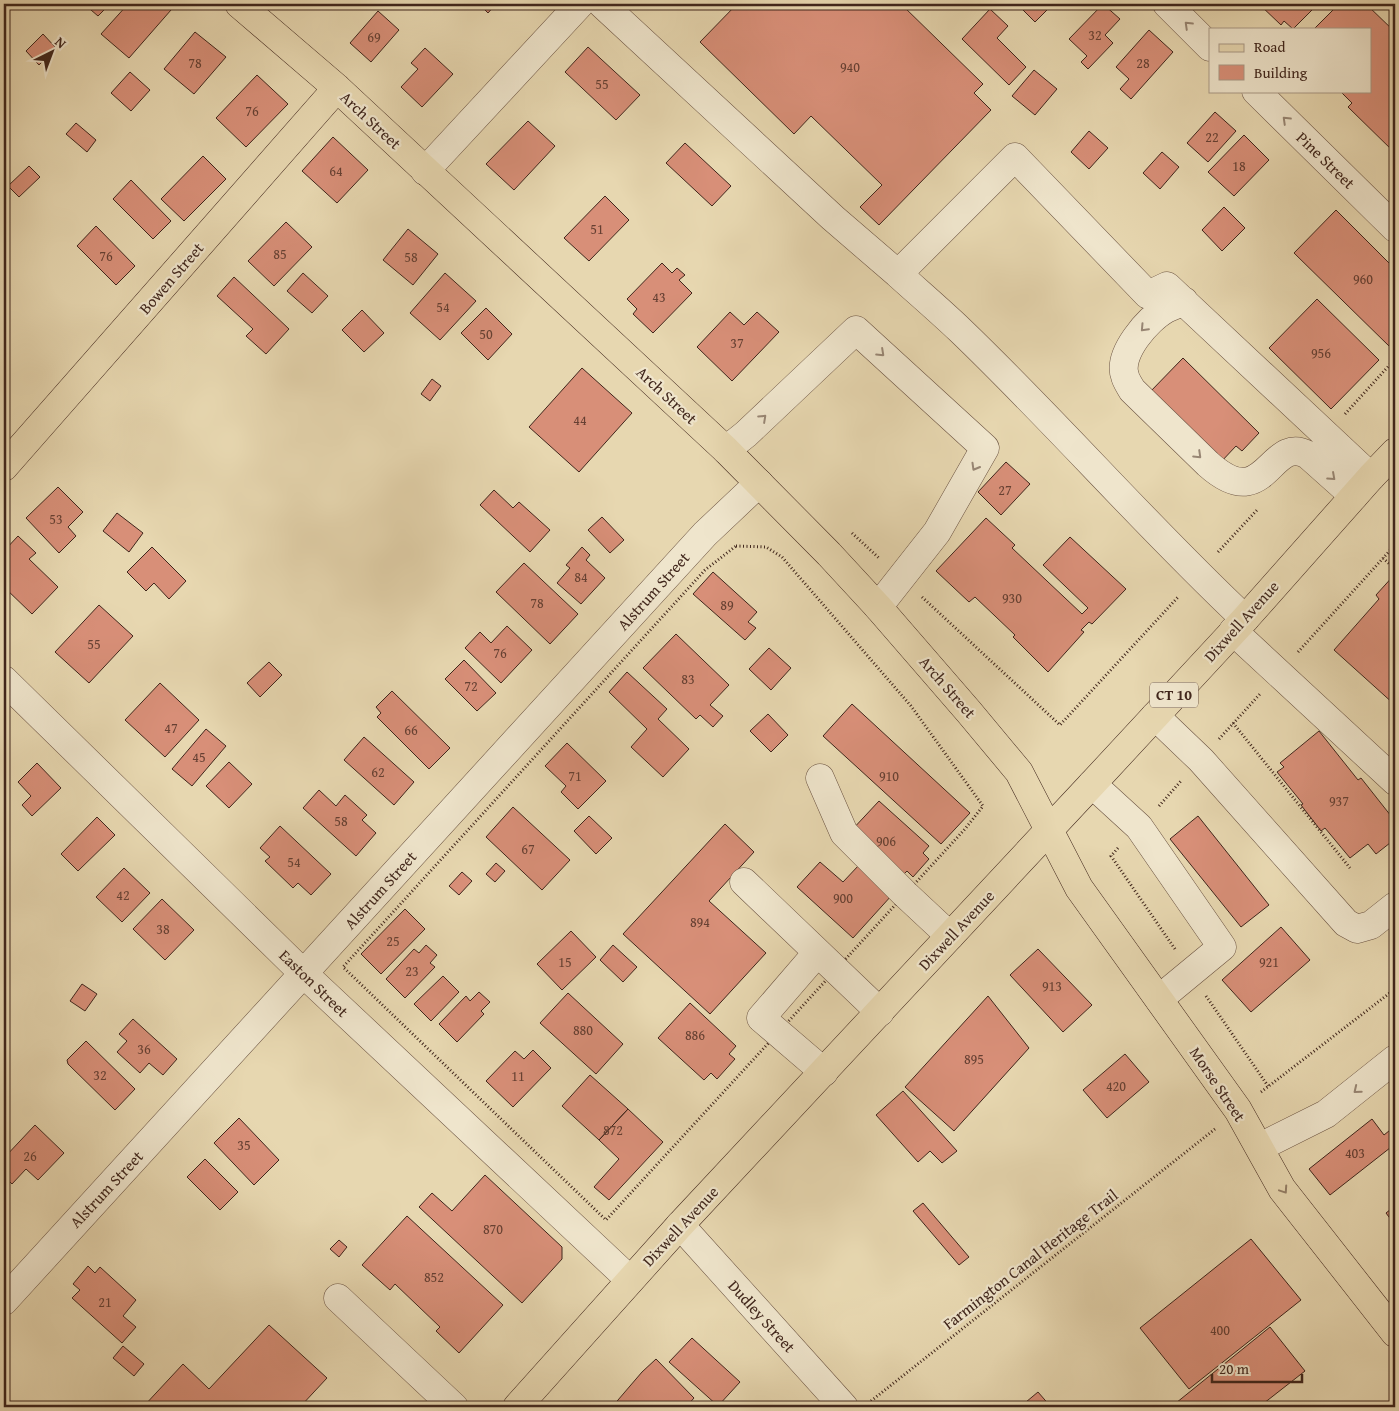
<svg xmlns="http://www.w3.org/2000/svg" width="1399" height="1411" font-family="'Gentium Book Plus',serif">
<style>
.building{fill:#d88f78;stroke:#40261c}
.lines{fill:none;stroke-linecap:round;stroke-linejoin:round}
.minor-casing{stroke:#6a5241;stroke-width:29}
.major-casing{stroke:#40261c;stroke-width:29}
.path{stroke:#40261c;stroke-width:3;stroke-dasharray:1 2.5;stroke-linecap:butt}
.minor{stroke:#efe5cc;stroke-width:28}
.major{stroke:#e7d7b0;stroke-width:28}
.oneway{stroke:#988674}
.oneway2{stroke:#947e66}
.labels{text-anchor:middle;stroke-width:4.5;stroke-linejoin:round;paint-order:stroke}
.number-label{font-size:14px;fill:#664033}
.shield{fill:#efe5cc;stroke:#745f51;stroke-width:1}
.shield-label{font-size:15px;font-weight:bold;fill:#40261c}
.street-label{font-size:16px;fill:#40261c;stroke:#efe5cc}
</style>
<rect width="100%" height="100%" fill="#e7d7b0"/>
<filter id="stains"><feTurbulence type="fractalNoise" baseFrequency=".004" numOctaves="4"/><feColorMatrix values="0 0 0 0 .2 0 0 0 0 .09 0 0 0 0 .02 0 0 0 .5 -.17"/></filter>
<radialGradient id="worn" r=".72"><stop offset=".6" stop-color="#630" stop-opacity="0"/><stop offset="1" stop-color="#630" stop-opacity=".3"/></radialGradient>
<!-- building -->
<path class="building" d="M84,4H110L98,16Z
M128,4H163L171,10L129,58L101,34Z
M479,4H496L488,13Z
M737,4H901L983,84L974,93L991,110L879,225L860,207L882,185L811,116L794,134L700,42Z
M1017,4H1053L1035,22Z
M1103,4L1120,19L1105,35L1113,43L1088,69L1081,62L1087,56L1069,39Z
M1259,4H1318L1293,29L1284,21L1281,25Z
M1339,4H1366L1395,32V153L1348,107L1352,103L1340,91H1370V29H1314Z
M990,9L1008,26L997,38L1026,67L1009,85L962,39Z
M378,11L399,30L371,62L350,43Z
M1149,30L1173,52L1131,99L1120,89L1129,79L1116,67Z
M195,32L226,57L194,94L164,69Z
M43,34L56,48L39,65L26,51Z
M588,47L640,95L616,120L565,72Z
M425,48L453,74L422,107L401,87L418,69L411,63Z
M1034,70L1057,89L1035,115L1012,96Z
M130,72L150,90L131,111L111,93Z
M257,75L288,104L246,147L216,118Z
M1215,112L1236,131L1208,162L1187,143Z
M528,121L555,146L514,190L486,164Z
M76,123L96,140L87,152L66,134Z
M1089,131L1108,148L1089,169L1071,152Z
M1244,135L1269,160L1234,196L1208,172Z
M333,137L368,170L337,203L302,171Z
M685,143L731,186L712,206L666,163Z
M1162,152L1179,167L1160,189L1143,173Z
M203,156L226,179L184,221L161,199Z
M29,166L40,177L19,197L8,186Z
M131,180L171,221L153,239L113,199Z
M605,196L629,220L589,261L564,238Z
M1224,207L1245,228L1222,251L1202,230Z
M1336,210L1395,269V342L1390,347L1294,253Z
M286,222L312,247L274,286L248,261Z
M96,226L135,266L116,285L77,246Z
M408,229L438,254L413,285L383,260Z
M662,263L672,273L677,268L685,275L679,280L692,293L653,333L633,314L637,309L627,299Z
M303,273L328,296L312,313L287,291Z
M445,273L476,301L440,340L410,313Z
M234,277L289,329L266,354L246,336L253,329L217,296Z
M1317,299L1379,360L1331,409L1269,348Z
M486,308L512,334L488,360L461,333Z
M362,310L384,333L364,352L342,330Z
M730,312L744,325L757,312L779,332L732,381L697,347Z
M1183,358L1259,433L1242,451L1236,446L1220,463L1149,393Z
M582,368L632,413L579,472L529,427Z
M432,379L441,386L430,401L421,394Z
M1006,462L1030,484L1001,515L978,492Z
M58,487L83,512L68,527L76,536L59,553L26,518Z
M494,490L513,508L519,502L550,530L530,552L480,505Z
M117,513L143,533L129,552L103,531Z
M602,517L624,540L610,553L588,530Z
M986,518L1015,545L1012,548L1082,614L1088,608L1043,565L1070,537L1126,589L1092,624L1089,622L1081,630L1084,632L1048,672L1013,637L1015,635L975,597L969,602L936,571Z
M18,536L36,553L29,559L58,587L32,614L4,587V551Z
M152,547L186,581L169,599L154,583L146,591L127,572Z
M582,547L590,555L586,560L605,578L581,604L557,583L570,568L566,565Z
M524,563L578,614L550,644L496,592Z
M713,572L757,612L748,622L756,628L745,640L693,594Z
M1395,574V705L1334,650L1379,599L1376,595Z
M99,605L133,636L89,683L55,652Z
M507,626L532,650L501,683L465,648L480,632L491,643Z
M676,634L729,685L710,705L723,716L713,727L700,715L696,719L643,668Z
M769,648L791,668L771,690L749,669Z
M464,660L496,693L477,711L445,679Z
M269,662L282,675L260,697L247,683Z
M627,672L667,709L658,719L689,749L663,777L631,747L647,729L609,692Z
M160,683L199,720L165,757L125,720Z
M392,691L450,748L429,769L377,717L381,713L376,707Z
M852,704L970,813L941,844L823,736Z
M768,714L788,735L771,752L750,731Z
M206,729L226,746L192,786L172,769Z
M1319,731L1358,780L1361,778L1395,821L1392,824L1395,828V839L1376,854L1368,844L1350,858L1325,828L1321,831L1301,805L1303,804L1277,772L1284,767L1280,763Z
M364,737L414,782L394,805L344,760Z
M567,743L606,781L578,809L561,792L566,786L545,766Z
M229,762L252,784L229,808L206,786Z
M37,763L61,788L32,816L22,805L31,796L18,782Z
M319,790L336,806L345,795L367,815L362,820L376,833L356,856L303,808Z
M879,801L929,846L923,853L929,859L913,877L907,871L900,878L850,832Z
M513,807L570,860L542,890L486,837Z
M589,816L612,838L596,854L574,831Z
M1198,816L1269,905L1241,927L1170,839Z
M97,817L115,835L78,871L61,854Z
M725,824L754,852L709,901L766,953L710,1014L623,934Z
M280,826L331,874L311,895L298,883L293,888L265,861L270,857L260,848Z
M820,862L843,882L859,865L892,895L853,938L797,887Z
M496,863L505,871L495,882L486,874Z
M124,868L150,893L122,922L96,897Z
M462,872L472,881L459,895L449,886Z
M162,899L194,930L165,960L133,929Z
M405,909L425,929L381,974L361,954Z
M1281,927L1310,960L1251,1012L1222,980Z
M571,931L596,957L562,990L537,964Z
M426,945L437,955L430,963L435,967L405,998L386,979L414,949L419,953Z
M613,945L637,967L623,982L600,960Z
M1038,949L1092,1005L1063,1032L1010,975Z
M443,976L459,992L431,1021L414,1004Z
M82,984L97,994L85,1011L70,1001Z
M479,992L490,1002L481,1011L484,1014L457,1042L439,1024L466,996L470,1001Z
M568,993L623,1044L596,1074L540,1023Z
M988,996L1029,1048L954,1131L905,1087Z
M690,1003L736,1046L729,1054L735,1059L717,1079L711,1073L704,1080L658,1038Z
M133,1019L177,1059L163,1075L149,1063L140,1073L117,1052L127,1041L119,1034Z
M86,1041L135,1089L115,1110L68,1064L67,1060Z
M533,1050L551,1068L513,1107L486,1081L515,1051L524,1059Z
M1125,1054L1149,1082L1107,1118L1083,1090Z
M590,1075L628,1109L599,1140L562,1106Z
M903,1091L957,1151L942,1163L930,1151L918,1162L876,1115Z
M628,1109L663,1142L609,1200L594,1187L619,1159L599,1140Z
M239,1118L279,1160L254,1185L214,1143Z
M1372,1119L1384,1135L1395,1126V1144L1330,1195L1309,1169Z
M35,1125L64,1153L38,1180L26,1169L12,1184L4,1176V1158Z
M205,1159L238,1192L220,1210L187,1177Z
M485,1175L562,1247V1259L522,1303L419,1207L432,1193L452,1211Z
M923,1203L969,1257L959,1265L913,1211Z
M1395,1206V1225L1386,1213Z
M407,1216L503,1305L459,1353L436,1331L440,1327L395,1284L390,1290L362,1265Z
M1251,1239L1301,1300L1189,1389L1140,1328Z
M339,1240L347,1247L339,1257L330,1249Z
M88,1266L95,1273L100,1267L136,1300L123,1316L136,1327L122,1343L72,1298L80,1290L73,1284Z
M269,1325L327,1378L300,1407H143L183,1364L209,1389Z
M1270,1327L1305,1371L1259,1407H1171Z
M692,1338L740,1382L718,1406L669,1362Z
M123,1346L144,1364L134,1376L113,1358Z
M656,1359L694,1398L686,1407H612L642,1372Z
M1038,1392L1051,1407H1020Z"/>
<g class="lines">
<defs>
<path id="minor" d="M602,4L833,218L898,274
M1167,4L1210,47
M1256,91L1395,228
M425,171L580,4
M1184,301C1178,304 1172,306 1166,309C1148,319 1117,354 1125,376C1126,381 1130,386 1132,390L1208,464C1267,517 1269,433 1308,455L1354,496
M726,450L746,434L856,330L985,448L937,532L878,607
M1245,619C1146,526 1058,424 960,330C940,311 919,293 898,274L1015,157L1148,295L1167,286L1371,477
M1233,631L1395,781
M4,680L304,974L630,1280
M1155,716L1201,760L1346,923L1357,929L1371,925L1395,906
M820,778L844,833L905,894L950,936
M1092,784L1139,827L1222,947L1159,999
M744,882L880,1012
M817,953L761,1018L824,1072
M1260,1147L1326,1114L1395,1059
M680,1225L844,1407
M338,1298L454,1407
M4,1301L705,534L759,483"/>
<path id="major" d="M239,4L337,88L726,450L829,554L878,607L969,712L1019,772L1079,888L1238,1110L1282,1189L1395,1333
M4,467L337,88
M517,1407L680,1225L1092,784L1245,619L1371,477L1395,452"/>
</defs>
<!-- minor casing -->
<use href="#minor" class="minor-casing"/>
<!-- major casing -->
<use href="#major" class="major-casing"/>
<!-- path -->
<path class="path" d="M1345,414L1395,359
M852,533L880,559
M736,546L766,547L782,557L911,706L983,806L965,829L606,1220L343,967L705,570Z
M1218,552L1258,509
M1383,558L1395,569
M922,597L1060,725L1179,596
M1298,652L1395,545
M1233,723L1350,868
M1219,739L1260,694
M1159,806L1181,781
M1118,848L1111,856L1175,949
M1206,996L1268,1086
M1261,1092L1395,989
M871,1401L1215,1129"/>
<!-- minor -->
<use href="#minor" class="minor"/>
<!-- major -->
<use href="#major" class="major"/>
</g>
<!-- one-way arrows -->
<defs><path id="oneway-chevron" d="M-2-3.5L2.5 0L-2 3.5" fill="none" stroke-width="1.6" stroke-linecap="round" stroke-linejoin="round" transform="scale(1.25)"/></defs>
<g class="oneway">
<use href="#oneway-chevron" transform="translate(1188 25) rotate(-136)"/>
<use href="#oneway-chevron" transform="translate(1286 120) rotate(-136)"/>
<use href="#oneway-chevron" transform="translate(1144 328) rotate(133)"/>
<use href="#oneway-chevron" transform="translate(881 353) rotate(43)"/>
<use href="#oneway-chevron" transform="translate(763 418) rotate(-43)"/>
<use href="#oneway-chevron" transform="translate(1198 455) rotate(44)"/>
<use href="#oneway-chevron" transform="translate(975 467) rotate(120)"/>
<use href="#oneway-chevron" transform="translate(1332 477) rotate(42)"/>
<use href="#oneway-chevron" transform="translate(1357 1090) rotate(141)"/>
</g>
<use class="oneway2" href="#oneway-chevron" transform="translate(1284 1190) rotate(56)"/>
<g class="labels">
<!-- number labels -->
<g class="number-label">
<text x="1095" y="40">32</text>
<text x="374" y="42">69</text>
<text x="195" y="68">78</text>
<text x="1143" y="68">28</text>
<text x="850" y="72">940</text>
<text x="602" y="89">55</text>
<text x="252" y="116">76</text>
<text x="1212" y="142">22</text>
<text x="1239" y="171">18</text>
<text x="336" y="176">64</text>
<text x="597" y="234">51</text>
<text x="280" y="259">85</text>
<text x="106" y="261">76</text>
<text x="411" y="262">58</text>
<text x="1363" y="284">960</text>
<text x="659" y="302">43</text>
<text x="443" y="312">54</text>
<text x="486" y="339">50</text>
<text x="737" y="348">37</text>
<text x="1321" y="358">956</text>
<text x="580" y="425">44</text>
<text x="1005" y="495">27</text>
<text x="56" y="524">53</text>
<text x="581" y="582">84</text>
<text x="1012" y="603">930</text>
<text x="537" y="608">78</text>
<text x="727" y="610">89</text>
<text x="94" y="649">55</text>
<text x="500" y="658">76</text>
<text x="688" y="684">83</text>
<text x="471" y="691">72</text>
<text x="171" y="733">47</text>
<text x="411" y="735">66</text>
<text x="199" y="762">45</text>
<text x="378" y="777">62</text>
<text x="575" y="781">71</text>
<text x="889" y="781">910</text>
<text x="1339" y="806">937</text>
<text x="341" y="826">58</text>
<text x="886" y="846">906</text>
<text x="528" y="854">67</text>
<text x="294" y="867">54</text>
<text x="123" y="900">42</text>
<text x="843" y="903">900</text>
<text x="700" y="927">894</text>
<text x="163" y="934">38</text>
<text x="393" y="946">25</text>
<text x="565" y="967">15</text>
<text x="1269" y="967">921</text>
<text x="412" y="976">23</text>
<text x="1052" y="991">913</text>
<text x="583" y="1035">880</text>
<text x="695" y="1040">886</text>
<text x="144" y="1054">36</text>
<text x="974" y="1064">895</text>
<text x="100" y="1080">32</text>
<text x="518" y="1081">11</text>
<text x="1116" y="1091">420</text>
<text x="613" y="1135">872</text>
<text x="244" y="1150">35</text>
<text x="1355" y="1158">403</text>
<text x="30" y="1161">26</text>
<text x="493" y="1234">870</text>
<text x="434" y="1282">852</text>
<text x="105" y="1307">21</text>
<text x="1220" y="1335">400</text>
</g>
<!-- shield labels -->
<rect class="shield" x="1150" y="682.5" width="48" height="25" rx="4"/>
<g class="shield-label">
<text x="1174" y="700">CT 10</text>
</g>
<!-- street labels -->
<g class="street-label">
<text transform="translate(371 120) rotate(43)" y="6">Arch Street</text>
<text transform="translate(1326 160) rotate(44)" y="6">Pine Street</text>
<text transform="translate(171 278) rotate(-49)" y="6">Bowen Street</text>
<text transform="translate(667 395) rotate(43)" y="6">Arch Street</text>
<text transform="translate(653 591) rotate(-48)" y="6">Alstrum Street</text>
<text transform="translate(1241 621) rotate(-48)" y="6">Dixwell Avenue</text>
<text transform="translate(948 687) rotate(49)" y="6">Arch Street</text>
<text transform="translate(380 890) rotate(-48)" y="6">Alstrum Street</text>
<text transform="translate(956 930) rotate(-47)" y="6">Dixwell Avenue</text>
<text transform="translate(314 983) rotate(44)" y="6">Easton Street</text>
<text transform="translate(1218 1084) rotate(56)" y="6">Morse Street</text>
<text transform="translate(106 1189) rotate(-47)" y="6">Alstrum Street</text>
<text transform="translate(680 1226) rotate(-47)" y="6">Dixwell Avenue</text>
<text transform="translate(1030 1259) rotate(-38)" y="6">Farmington Canal Heritage Trail</text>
<text transform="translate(762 1316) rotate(48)" y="6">Dudley Street</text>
</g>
</g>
<!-- margin -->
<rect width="1399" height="1411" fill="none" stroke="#e7d7b0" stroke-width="20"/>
<rect x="5" y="5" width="1389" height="1401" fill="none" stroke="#40261c" stroke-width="2.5"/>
<rect x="10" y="10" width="1379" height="1391" fill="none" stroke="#40261c"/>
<!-- legend -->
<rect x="1209" y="28" width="162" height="65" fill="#efe5cc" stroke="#a99986"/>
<rect x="1219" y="44" width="25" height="8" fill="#e7d7b0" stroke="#a99986"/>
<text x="1254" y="52" font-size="15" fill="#40261c">Road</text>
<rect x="1219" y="65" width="25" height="15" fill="#d88f78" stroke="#a99986"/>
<text x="1254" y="78" font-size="15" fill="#40261c">Building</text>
<!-- north arrow -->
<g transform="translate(52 52) rotate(42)" stroke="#efe5cc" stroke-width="4" paint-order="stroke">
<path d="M0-4L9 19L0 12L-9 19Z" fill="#40261c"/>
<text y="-8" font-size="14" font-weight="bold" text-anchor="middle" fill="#40261c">N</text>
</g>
<!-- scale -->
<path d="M1212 1374v8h90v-8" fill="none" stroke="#40261c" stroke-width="2.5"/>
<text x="1219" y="1374" font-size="15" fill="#40261c" stroke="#efe5cc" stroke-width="4" paint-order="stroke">20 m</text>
<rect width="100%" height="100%" filter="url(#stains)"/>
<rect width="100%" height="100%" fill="url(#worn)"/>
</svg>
